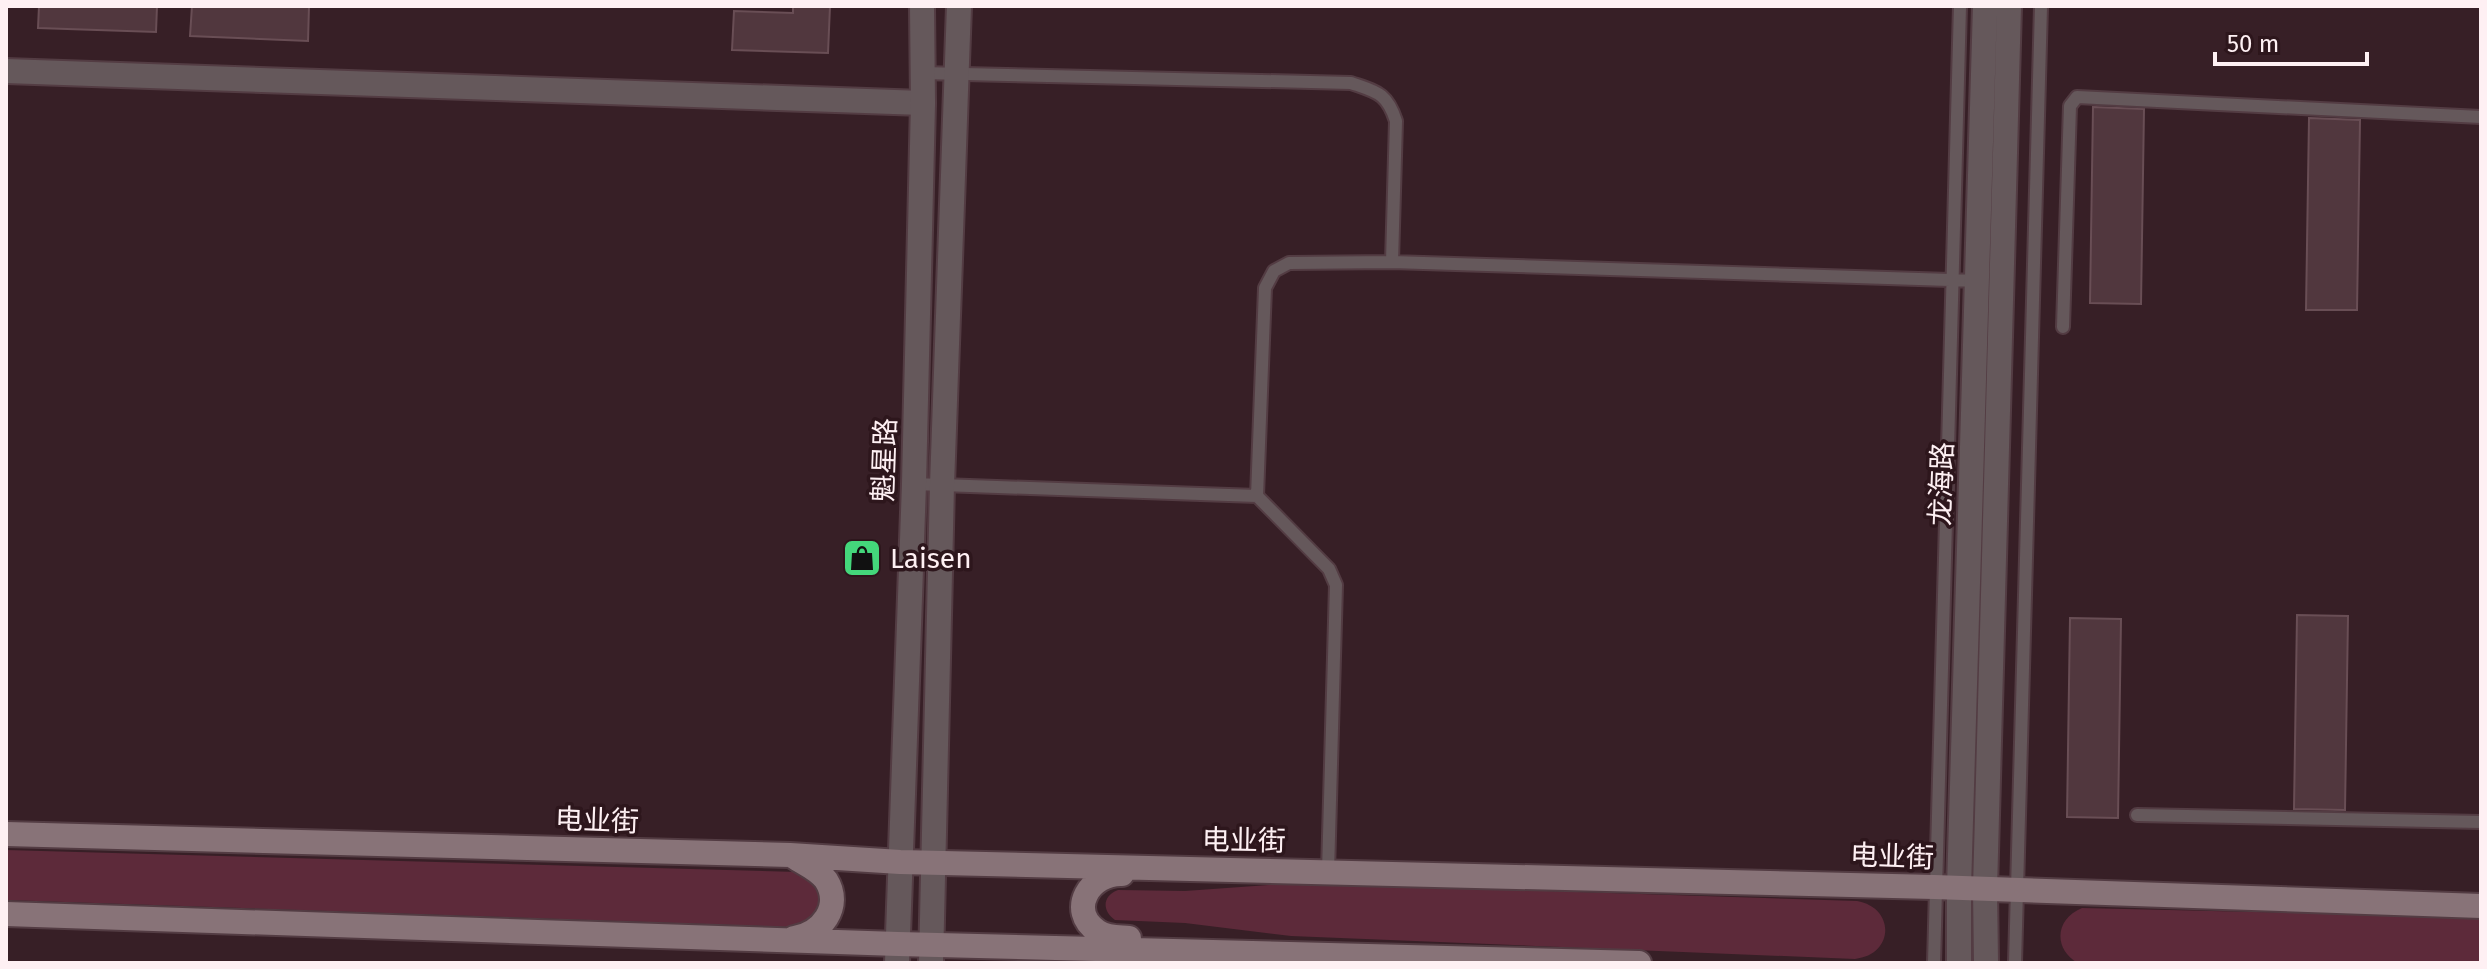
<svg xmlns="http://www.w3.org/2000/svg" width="2487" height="969" font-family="'Fira Sans','Noto Sans SC',sans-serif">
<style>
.green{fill:#5d2a3a}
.building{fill:#51373e;stroke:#694e55;stroke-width:2}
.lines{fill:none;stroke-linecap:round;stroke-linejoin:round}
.service-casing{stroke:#533c43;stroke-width:16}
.minor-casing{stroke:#533c43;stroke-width:28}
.tertiary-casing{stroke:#533c43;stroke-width:28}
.secondary-casing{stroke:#533c43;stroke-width:28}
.service{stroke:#65585b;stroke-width:12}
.minor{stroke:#65585b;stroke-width:24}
.tertiary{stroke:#65585b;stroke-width:24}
.secondary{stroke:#887378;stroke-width:24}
.labels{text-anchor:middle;stroke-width:7;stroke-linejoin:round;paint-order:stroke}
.street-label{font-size:28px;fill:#fef0f3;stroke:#2d161c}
.poi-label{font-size:28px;fill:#fef0f3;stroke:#2d161c;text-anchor:start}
</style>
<rect width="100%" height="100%" fill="#371f26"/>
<!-- green -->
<path class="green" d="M6,850L798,872L813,879L822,901L816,917L793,927L6,900Z
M1296,883L1857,901C1896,908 1894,955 1855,959L1291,936L1185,923L1115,920C1102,911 1102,896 1118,890L1185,891Z
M2082,908L2481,917V963H2078C2053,949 2055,919 2082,908Z"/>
<!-- building -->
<path class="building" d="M39,6H157L156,32L38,28Z
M192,6H309L308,41L190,36Z
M793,6H830L828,53L732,50L734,11L793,13Z
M2093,107L2144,109L2141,304L2090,303Z
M2309,118L2360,120L2357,310H2306Z
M2297,615L2348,616L2345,810L2294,809Z
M2070,618L2121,619L2118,818L2067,817Z"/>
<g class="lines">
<defs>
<path id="service" d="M921,73L1351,83C1377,92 1387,93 1396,121L1392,262
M2063,327L2070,106L2077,97L2481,117
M914,484L1257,496L1265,288L1274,271L1289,263L1392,262L1981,281
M1257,496L1329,569L1336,585L1328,872
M2137,815L2481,822
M1934,963L1960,6
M2015,963L2041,6"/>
<path id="minor" d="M6,71L923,103"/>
<path id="tertiary" d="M897,963L914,484L923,103L922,6
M931,963L942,485L959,6
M1959,963V888L1985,6
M1986,963L1985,889L2009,6"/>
<path id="secondary" d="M6,834L790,855L900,862L1934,887L2481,906
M794,857C805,864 818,869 826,880C843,907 821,934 794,938
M1122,874C1090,873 1067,910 1097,931C1106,938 1118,937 1129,938
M6,914L898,944L1639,963"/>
</defs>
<!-- service casing -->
<use href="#service" class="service-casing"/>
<!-- minor casing -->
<use href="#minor" class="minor-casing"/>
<!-- tertiary casing -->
<use href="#tertiary" class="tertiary-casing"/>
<!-- secondary casing -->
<use href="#secondary" class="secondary-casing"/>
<!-- service -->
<use href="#service" class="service"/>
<!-- minor -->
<use href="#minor" class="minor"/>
<!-- tertiary -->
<use href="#tertiary" class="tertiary"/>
<!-- secondary -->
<use href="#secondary" class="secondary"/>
</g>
<!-- icons -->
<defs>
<symbol id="shop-square" viewBox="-11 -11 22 22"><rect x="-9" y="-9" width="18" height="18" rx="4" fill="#44d77b" stroke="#2d161c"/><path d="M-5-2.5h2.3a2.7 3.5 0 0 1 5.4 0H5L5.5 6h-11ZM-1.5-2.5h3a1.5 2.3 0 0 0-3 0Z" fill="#111"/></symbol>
</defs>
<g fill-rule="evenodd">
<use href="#shop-square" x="840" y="536" width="44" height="44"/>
</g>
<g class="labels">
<!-- street labels -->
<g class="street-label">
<text transform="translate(884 460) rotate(-88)" y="10">魁星路</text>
<text transform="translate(1941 484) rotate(-88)" y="10">龙海路</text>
<text transform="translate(597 820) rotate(2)" y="10">电业街</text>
<text transform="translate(1244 840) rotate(1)" y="10">电业街</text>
<text transform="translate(1892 856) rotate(2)" y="10">电业街</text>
</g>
<!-- poi labels -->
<g class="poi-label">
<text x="890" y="568">Laisen</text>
</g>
</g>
<!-- border -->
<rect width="2487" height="969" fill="none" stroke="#fef0f3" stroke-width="16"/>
<!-- scale -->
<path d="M2215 52v12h152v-12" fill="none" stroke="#fef0f3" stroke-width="4"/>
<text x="2227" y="52" font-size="24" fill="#fef0f3" stroke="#2d161c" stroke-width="6" paint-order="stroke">50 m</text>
</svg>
